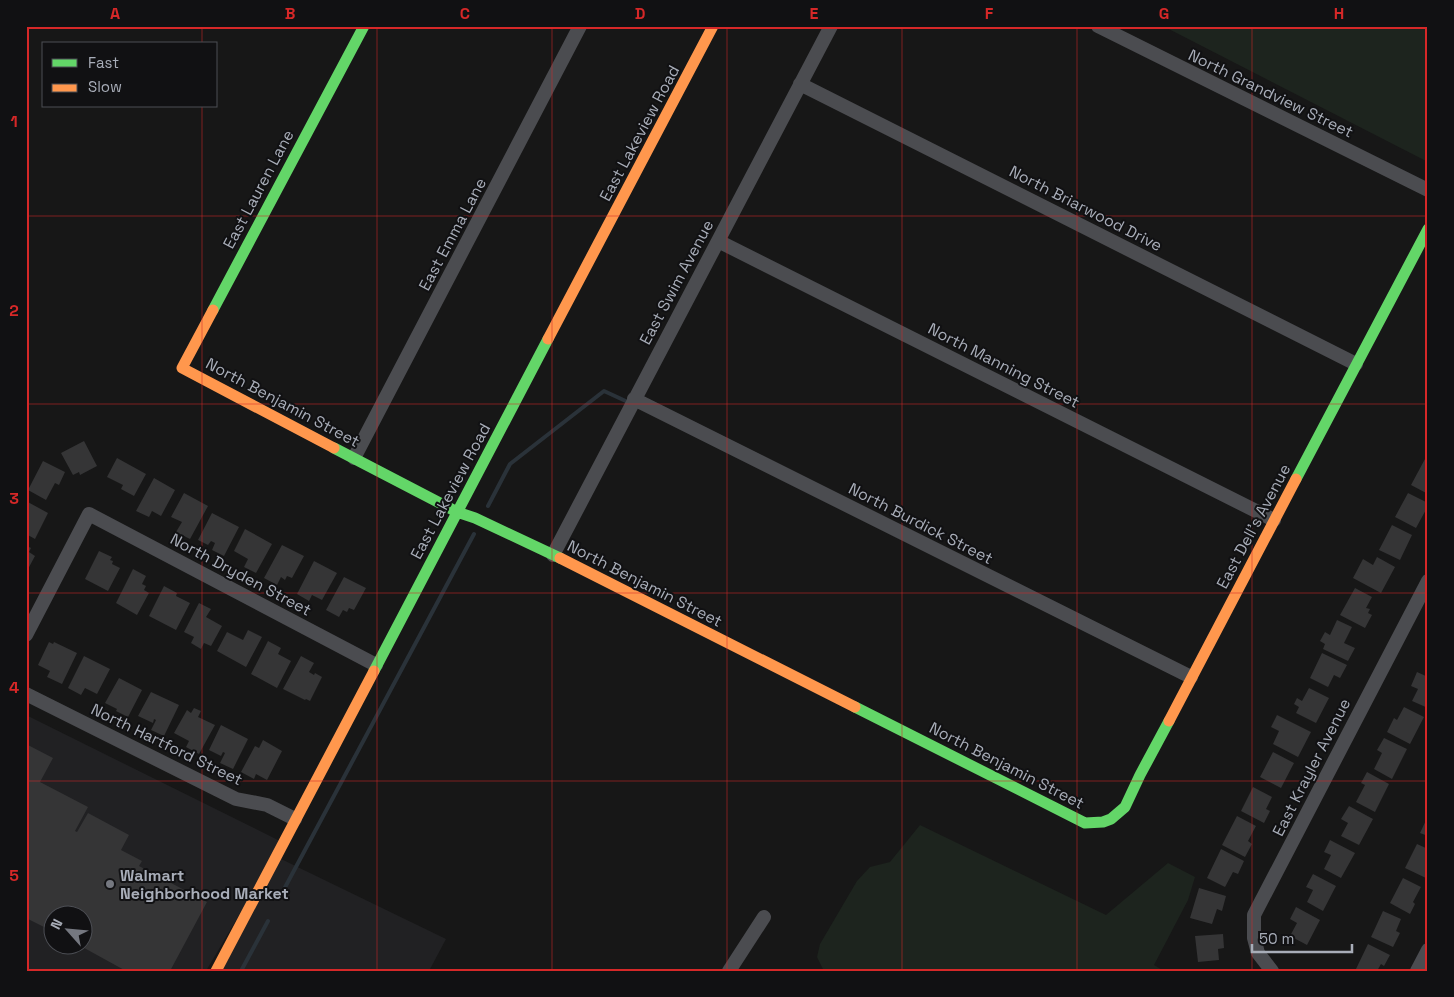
<svg xmlns="http://www.w3.org/2000/svg" width="1454" height="997" font-family="'Space Grotesk',sans-serif">
<style>
.built{fill:#212123;fill-rule:evenodd}
.green{fill:#1d241e}
.lines{fill:none;stroke-linecap:round;stroke-linejoin:round}
.stream{stroke:#2a3239;stroke-width:4}
.building{fill:#353536}
.street{stroke:#4b4c50;stroke-width:14}
.fast{stroke:#63d668;stroke-width:11}
.slow{stroke:#ff974d;stroke-width:11}
.grid{fill:none;stroke:#d62828;stroke-width:1;stroke-opacity:0.55}
.poi-dot{fill:#757880;stroke:#111113;stroke-width:2}
.labels{text-anchor:middle;stroke-width:4;stroke-linejoin:round;paint-order:stroke}
.street-label{font-size:16px;fill:#a8adb8;stroke:#111113}
.poi-label{font-size:16px;font-weight:bold;fill:#a8adb8;stroke:#111113;text-anchor:start}
.neatline{fill:none;stroke:#d62828;stroke-width:2}
.grid-label{font-size:16px;text-anchor:middle;font-weight:bold;fill:#d62828}
</style>
<rect width="100%" height="100%" fill="#171717"/>
<!-- built -->
<path class="built" d="M26,715L282,842L206,971H26ZM52,914H82V944H52Z
M277,857L446,939L429,971H219Z"/>
<!-- green -->
<path class="green" d="M1163,26H1428V162Z
M920,825L1106,915L1168,863L1195,877L1188,900L1154,965L1164,971H824L817,957L820,944L857,881L870,867L890,862Z"/>
<g class="lines">
<!-- stream -->
<path class="stream" d="M488,506L510,464L604,391L630,403
M282,893L474,534
M241,971L268,921"/>
</g>
<!-- building -->
<path class="building" d="M84,441L97,466L80,475L79,472L73,475L61,453Z
M117,458L146,474L134,496L121,489L123,485L107,477Z
M1425,459L1428,460V494L1411,485Z
M43,461L65,472L59,485L55,483L46,500L28,490Z
M154,478L175,490L161,516L152,511L149,517L136,511Z
M184,493L208,506L190,539L176,532L182,522L171,517Z
M1408,493L1428,503V506L1416,528L1395,517Z
M26,501L48,513L35,539L26,534Z
M212,513L239,527L224,556L212,550L215,543L211,541L208,545L198,540Z
M1392,525L1412,535L1400,560L1379,550Z
M245,529L272,544L256,573L244,567L248,559L234,551Z
M26,540L29,541L27,546L31,548L29,552L35,556L28,569L26,568Z
M282,545L304,556L292,578L287,576L285,580L281,577L277,585L264,578Z
M99,551L112,557L110,560L113,561L112,564L120,568L108,591L85,579Z
M1377,557L1395,567L1381,593L1353,578L1363,559L1373,565Z
M314,561L337,573L322,600L312,595L309,601L297,594Z
M133,569L146,576L142,584L146,586L144,590L149,593L137,615L116,603Z
M344,577L366,588L354,610L349,608L347,612L343,610L339,617L326,610Z
M164,586L177,593L176,596L190,603L176,630L149,616Z
M1355,588L1372,597L1366,608L1370,609L1368,613L1372,615L1365,628L1340,615Z
M199,603L211,609L206,617L222,626L211,646L204,643L201,649L191,643L194,637L184,632Z
M1337,620L1352,627L1344,643L1355,648L1348,661L1323,649L1325,644L1320,641L1325,632L1330,635Z
M248,630L262,637L246,667L217,651L227,632L243,640Z
M268,641L281,648L278,654L291,661L277,688L251,674Z
M49,642L53,644L54,642L77,653L62,684L47,677L50,671L38,665Z
M1322,653L1347,665L1340,678L1334,675L1328,687L1310,678Z
M84,656L110,669L97,694L85,688L81,695L68,688Z
M301,656L314,663L309,672L314,675L315,673L322,677L310,701L306,699L305,700L283,689Z
M1417,672L1428,677V708L1412,701L1418,689L1411,686Z
M119,678L142,690L128,717L116,711L117,709L105,703Z
M1309,688L1329,698L1316,723L1296,713L1299,707L1294,704L1297,698L1302,701Z
M151,692L179,705L164,736L151,730L156,720L154,719L153,723L138,716Z
M1404,707L1424,717L1410,744L1387,732L1394,718L1397,720Z
M194,708L201,711L198,717L215,725L199,754L186,747L189,741L174,733L187,710L191,713Z
M1277,715L1311,732L1298,757L1273,744L1279,731L1271,727Z
M221,725L248,739L233,769L220,763L225,753L223,752L221,756L209,750Z
M1384,738L1407,749L1392,779L1374,769L1382,753L1377,750Z
M263,740L282,751L267,780L256,774L254,779L241,772L255,746L259,748Z
M26,744L53,758L40,782L88,807L75,831L77,832L88,813L129,835L121,850L142,861L139,866L207,902L170,971H126L77,944H82V914H52V931L28,919L26,923Z
M1273,752L1294,763L1281,788L1260,777Z
M1367,772L1389,784L1375,812L1356,802L1365,785L1361,783Z
M1253,787L1272,797L1266,809L1270,811L1264,823L1241,811Z
M1349,806L1373,819L1359,845L1341,836L1348,823L1341,819Z
M1237,816L1256,826L1248,841L1252,844L1245,857L1222,845Z
M1428,816V836L1420,833Z
M1330,840L1355,853L1341,878L1324,869L1331,855L1324,852Z
M1417,844L1428,849V879L1405,868Z
M1221,849L1244,861L1238,874L1233,872L1225,887L1207,878Z
M1313,874L1336,886L1323,911L1307,902L1313,890L1306,887Z
M1403,878L1421,887L1413,902L1415,904L1410,914L1390,903Z
M1199,888L1226,896L1222,911L1217,909L1212,924L1190,918Z
M1296,907L1320,920L1307,945L1290,936L1297,923L1290,919Z
M1383,911L1401,919L1396,931L1400,933L1393,947L1371,937Z
M1223,934L1224,948L1218,949L1219,960L1198,962L1195,936Z
M1368,944L1390,955L1384,966L1381,964L1377,971H1355Z"/>
<g class="lines">
<!-- street -->
<path class="street" d="M1098,26L1428,190
M800,84L1356,364
M718,241L1274,520
M634,399L1191,677
M354,458L580,26
M553,555L831,26
M26,635L89,514L376,665
M26,694L236,799L267,805L295,819
M729,971L764,917
M1272,971L1258,953L1254,938V915L1428,581
M1417,971L1428,950"/>
<!-- fast -->
<path class="fast" d="M213,310L364,26
M334,448L457,512L475,518L560,558
M1296,479L1428,229
M374,671L548,339
M855,707L1085,823L1103,822L1111,819L1125,807L1140,775L1169,721"/>
<!-- slow -->
<path class="slow" d="M213,310L182,368L334,448
M548,339L713,26
M560,558L855,707
M1169,721L1296,479
M216,971L374,671"/>
</g>
<!-- grid -->
<path class="grid" d="M202,26V44M377,26V971M552,26V971M727,26V971M902,26V971M1077,26V971M1252,26V971M202,106V971M26,216H1428M26,404H1428M26,593H1428M26,781H1428"/>
<!-- markers -->
<circle class="poi-dot" cx="110" cy="884" r="5"/>
<g class="labels">
<!-- street labels -->
<g class="street-label">
<text transform="translate(1271 93) rotate(26)" y="6">North Grandview Street</text>
<text transform="translate(639 133) rotate(-62)" y="6">East Lakeview Road</text>
<text transform="translate(258 189) rotate(-62)" y="6">East Lauren Lane</text>
<text transform="translate(1086 208) rotate(27)" y="6">North Briarwood Drive</text>
<text transform="translate(452 234) rotate(-62)" y="6">East Emma Lane</text>
<text transform="translate(676 282) rotate(-62)" y="6">East Swim Avenue</text>
<text transform="translate(1004 365) rotate(27)" y="6">North Manning Street</text>
<text transform="translate(283 402) rotate(28)" y="6">North Benjamin Street</text>
<text transform="translate(450 491) rotate(-62)" y="6">East Lakeview Road</text>
<text transform="translate(921 523) rotate(27)" y="6">North Burdick Street</text>
<text transform="translate(1253 526) rotate(-62)" y="6">East Dell's Avenue</text>
<text transform="translate(241 574) rotate(28)" y="6">North Dryden Street</text>
<text transform="translate(645 583) rotate(27)" y="6">North Benjamin Street</text>
<text transform="translate(167 744) rotate(26)" y="6">North Hartford Street</text>
<text transform="translate(1007 765) rotate(27)" y="6">North Benjamin Street</text>
<text transform="translate(1311 767) rotate(-63)" y="6">East Krayler Avenue</text>
</g>
<!-- poi labels -->
<g class="poi-label">
<text x="120" y="881">Walmart<tspan x="120" dy="18">Neighborhood Market</tspan></text>
</g>
</g>
<!-- border -->
<rect width="1454" height="997" fill="none" stroke="#111113" stroke-width="55"/>
<!-- legend -->
<rect x="42" y="42" width="175" height="65" fill="#111113" stroke="#4d4f55"/>
<rect x="52" y="59" width="25" height="8" fill="#63d668" stroke="#4d4f55"/>
<text x="88" y="68" font-size="15" fill="#a8adb8">Fast</text>
<rect x="52" y="84" width="25" height="8" fill="#ff974d" stroke="#4d4f55"/>
<text x="88" y="92" font-size="15" fill="#a8adb8">Slow</text>
<!-- north arrow -->
<g transform="translate(68 930) rotate(297)"><circle r="24" fill="#111113" stroke="#4d4f55"/>
<path d="M0-4L9 19L0 12L-9 19Z" fill="#757880"/>
<text y="-8" font-size="14" font-weight="bold" text-anchor="middle" fill="#a8adb8">N</text>
</g>
<!-- scale -->
<path d="M1252 944v8h100v-8" fill="none" stroke="#a8adb8" stroke-width="2.5"/>
<text x="1259" y="944" font-size="15" fill="#a8adb8" stroke="#111113" stroke-width="4" paint-order="stroke">50 m</text>
<rect x="28" y="28" width="1398" height="942" class="neatline"/>
<g class="grid-label">
<text x="115" y="19">A</text>
<text x="290" y="19">B</text>
<text x="465" y="19">C</text>
<text x="640" y="19">D</text>
<text x="814" y="19">E</text>
<text x="989" y="19">F</text>
<text x="1164" y="19">G</text>
<text x="1339" y="19">H</text>
<text x="14" y="127">1</text>
<text x="14" y="316">2</text>
<text x="14" y="504">3</text>
<text x="14" y="693">4</text>
<text x="14" y="881">5</text>
</g>
</svg>
